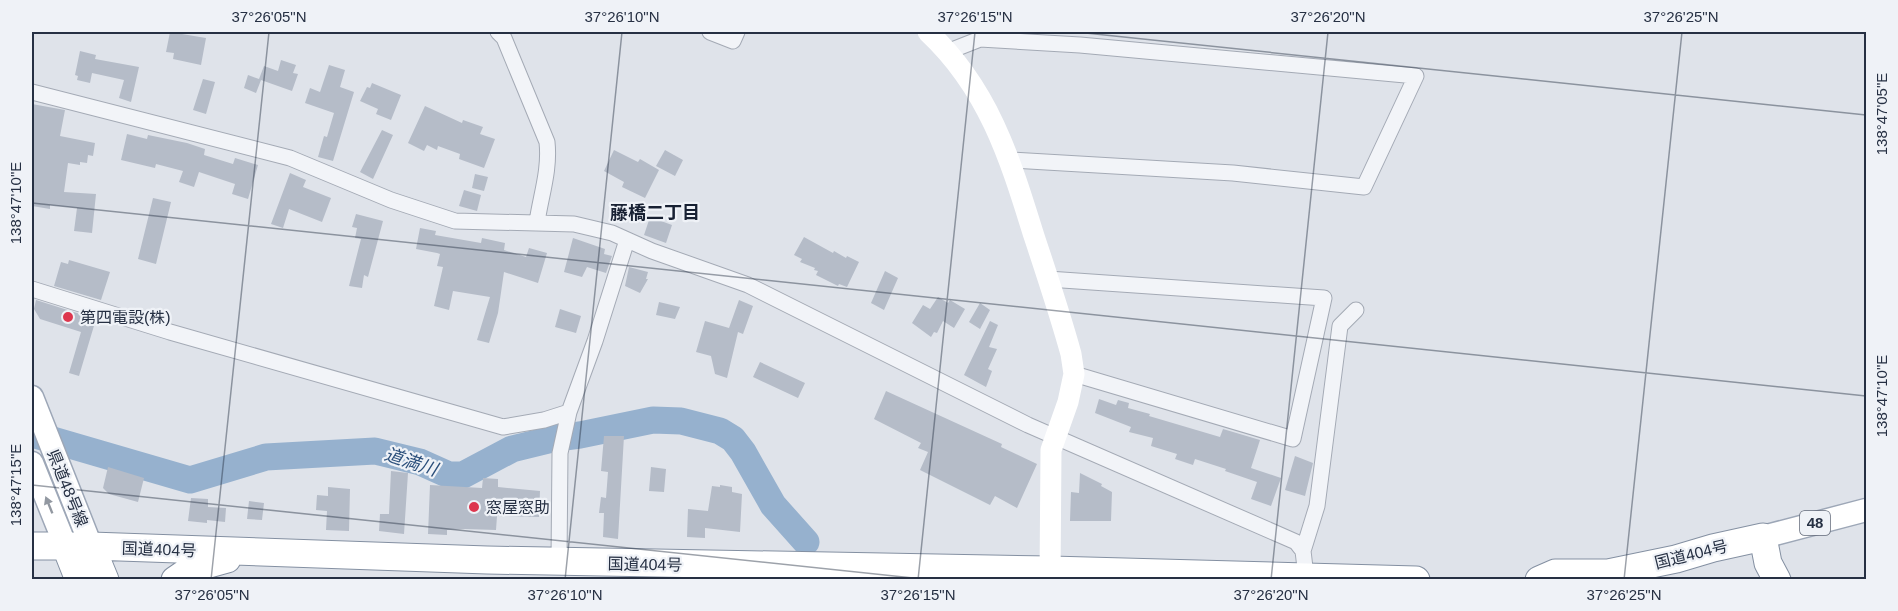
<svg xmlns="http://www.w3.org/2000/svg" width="1898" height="611" font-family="Arial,'Noto Sans JP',sans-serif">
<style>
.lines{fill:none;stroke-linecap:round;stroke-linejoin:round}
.river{stroke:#96b1ce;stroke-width:27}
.building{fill:#b5bcc8}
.street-casing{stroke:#a4aab5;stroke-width:17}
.primary-casing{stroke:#9da7b7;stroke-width:25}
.highway-casing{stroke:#8490a2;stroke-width:29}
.street{stroke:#f2f4f8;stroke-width:15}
.secondary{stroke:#fff;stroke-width:21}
.primary{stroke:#fff;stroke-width:22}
.highway{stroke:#fff;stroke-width:27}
.oneway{fill:#9298a1}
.ticks{fill:none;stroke:#263043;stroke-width:1.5;stroke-opacity:0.45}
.poi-dot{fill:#dd364e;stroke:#eff2f7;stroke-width:2}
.labels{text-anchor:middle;stroke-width:4.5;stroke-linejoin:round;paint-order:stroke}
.shield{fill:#eff2f7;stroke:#626a79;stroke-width:1.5}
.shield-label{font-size:15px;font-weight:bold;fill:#263043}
.poi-label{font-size:16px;fill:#263043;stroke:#eff2f7;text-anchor:start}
.street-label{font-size:16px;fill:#263043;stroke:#eff2f7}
.neighbourhood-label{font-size:18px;font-weight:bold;fill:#182133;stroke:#eff2f7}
.water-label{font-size:18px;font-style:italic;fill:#2b4f7b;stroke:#eff2f7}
.neatline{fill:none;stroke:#263043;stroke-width:2}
.ticks-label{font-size:15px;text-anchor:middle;fill:#263043}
</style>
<rect width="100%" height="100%" fill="#dfe3ea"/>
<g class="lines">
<!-- river -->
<path class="river" d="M32,434L190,480L266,457L375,451L420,462L449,475H463L512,449L557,438L580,435L653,420L681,421L720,431L733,439L743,452L773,505L806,542"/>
</g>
<!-- building -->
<path class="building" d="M170,32L206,38L201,65L173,59L174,53L166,52Z
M80,51L96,55L95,59L139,67L131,102L119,98L124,80L92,73L90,83L77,80L78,76L75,75Z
M281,60L296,65L293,73L298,74L292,91L261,80L256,93L244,88L248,75L259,79L264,66L278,71Z
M329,65L345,70L340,87L354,92L333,161L318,157L324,136L327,137L334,113L305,103L310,88L320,92Z
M203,79L215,82L206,114L193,110Z
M372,83L401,95L391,120L376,114L378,109L360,101L367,87L370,88Z
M32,104L65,110L60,136L95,143L93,156L88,155L87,163L80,162V165L68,163L64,192L96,194L92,233L74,231L77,208L50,205V209L32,206Z
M425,106L462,123L463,120L483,127L480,134L495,139L484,168L459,159L460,154L438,146L437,150L427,145L424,151L408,143Z
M382,130L393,135L373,179L360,172Z
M127,134L147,139L148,135L187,143L205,149L204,155L233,164L235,158L258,165L248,199L232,194L235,184L199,172L194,187L179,182L183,171L156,164L155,168L121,160Z
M614,150L638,162L640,159L659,170L645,198L622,187L624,182L604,171Z
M665,150L683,160L675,176L656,166Z
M290,173L306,180L303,187L331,198L322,222L289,209L283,228L271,224Z
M475,174L488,177L484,191L472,188Z
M464,190L481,195L477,211L459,206Z
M153,198L171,202L156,264L138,259Z
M356,214L383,221L368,277L364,275L362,288L349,286L361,239L355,238L357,228L352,227Z
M650,217L672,225L666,243L644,235Z
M420,228L436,231L435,235L481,243L482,238L505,243L504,250L526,257L529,248L547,253L538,283L504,272L498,313L489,343L477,340L490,297L453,291L449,310L434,306L443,267L437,266L440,254L437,253L416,249Z
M804,237L833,253L834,251L846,258L847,256L859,262L847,287L839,284L838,286L816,275L818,271L814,270L815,268L800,262L802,259L794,255Z
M573,238L605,249L604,254L612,256L606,273L587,267L582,277L564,272Z
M69,260L110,272L101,300L54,286L61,262L68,264Z
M629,267L648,272L646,279H648L640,293L625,286Z
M885,271L898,278L884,310L871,303Z
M938,297L948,303L950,300L965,309L954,328L943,321L937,333L934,332L931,337L912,323L923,305L930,309Z
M36,300L96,319L79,376L69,373L81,332L40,319L34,309Z
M739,300L753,306L743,334L738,332L727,378L715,374L711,356L696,352L705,321L729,328Z
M659,302L680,307L675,319L656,315Z
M980,303L990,310L980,329L969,322Z
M560,309L581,316L576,333L555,327Z
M990,321L998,325L989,347L997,349L988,369L992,371L986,387L964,375Z
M760,362L805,383L798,398L753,377Z
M886,391L1002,444L1001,447L1037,464L1017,508L995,496L990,505L920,470L928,452L918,448L921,443L874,419Z
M1099,399L1116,405L1118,400L1129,403L1128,408L1150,414L1149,416L1220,437L1223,429L1260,440L1251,468L1281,478L1271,506L1251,499L1257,482L1225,471L1226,469L1195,459L1193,465L1175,459L1177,454L1151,446L1153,438L1129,432L1131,427L1095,413Z
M604,436H624L618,539L603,537L604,513H599L601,497L606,498L608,472L601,471Z
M1295,456L1313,463L1305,496L1285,490Z
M108,467L144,478L138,502L109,494L103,488Z
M651,467L666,469L664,492L649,491Z
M391,471L408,473L404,534L379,531L380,514H389Z
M1080,473L1102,484L1101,486L1112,492L1111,521H1070L1071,492L1079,493Z
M483,478L498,479V487L540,491L539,517L497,516L496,530L465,529L447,530V535L428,534L430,485L482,488Z
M720,485L732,487V492L742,494L740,532L705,528V538L687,537L688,509L708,511L712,486L720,487Z
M328,487L350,489L349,531L326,530L327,511L316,510L317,495L328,496Z
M191,498L208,499V507L226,508L225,522L207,520V523L188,521Z
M249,501L264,503L262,520L247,519Z"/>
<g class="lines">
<defs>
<path id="street" d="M498,32L504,38L547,142C550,170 541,195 537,222
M710,32L733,41L737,32
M947,52L980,39L1080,45L1416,76L1364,187L1233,173L1011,160
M32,92L290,158L391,200L455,221L574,224L612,233L652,251L748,285L1028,425L1296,542L1303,551L1306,576
M1048,279L1324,298L1293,439L1074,374
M32,289L170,332L503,427L544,420L569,412
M1303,551L1317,506L1340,326L1356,310
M559,561L560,453L569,412L595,341L627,240"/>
<path id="primary" d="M32,397L91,546
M32,463L66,547
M1763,537L1866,510"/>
<path id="highway" d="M32,546H91L487,560L1051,570L1416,580
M91,546L105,580
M66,547L79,580
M175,580L191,569L227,559
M1539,580L1555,573H1608L1676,559L1713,548L1763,537L1768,563L1777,580"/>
</defs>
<!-- street casing -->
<use href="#street" class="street-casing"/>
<!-- primary casing -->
<use href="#primary" class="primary-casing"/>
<!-- highway casing -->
<use href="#highway" class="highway-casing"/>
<!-- street -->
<use href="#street" class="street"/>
<!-- secondary -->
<path class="secondary" d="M928,32C989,89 1010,159 1034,236C1047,275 1060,314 1071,354L1074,374L1068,402L1051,450L1050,580"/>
<!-- primary -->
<use href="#primary" class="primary"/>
<!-- highway -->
<use href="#highway" class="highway"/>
</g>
<!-- one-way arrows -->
<defs><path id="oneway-solid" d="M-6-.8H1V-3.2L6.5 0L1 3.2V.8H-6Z" transform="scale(1.5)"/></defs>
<use class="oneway" href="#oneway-solid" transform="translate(49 505) rotate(-112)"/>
<!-- ticks -->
<path class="ticks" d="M1076,32L1866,115M32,203L1866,396M32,485L932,580M211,580L269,32M565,580L622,32M918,580L975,32M1271,580L1328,32M1624,580L1682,32"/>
<!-- markers -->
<g class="poi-dot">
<circle cx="68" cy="317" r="6"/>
<circle cx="474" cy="507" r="6"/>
</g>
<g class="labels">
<!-- shield labels -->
<rect class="shield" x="1800" y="511" width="30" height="24" rx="4.5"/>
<g class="shield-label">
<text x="1815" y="528">48</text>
</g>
<!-- poi labels -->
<g class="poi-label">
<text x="80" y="323">第四電設(株)</text>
<text x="486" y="513">窓屋窓助</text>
</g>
<!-- street labels -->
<g class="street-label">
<text transform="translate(68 488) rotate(68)" y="6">県道48号線</text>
<text transform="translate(159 549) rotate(2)" y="6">国道404号</text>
<text transform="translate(1691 554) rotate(-14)" y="6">国道404号</text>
<text transform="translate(645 564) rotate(1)" y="6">国道404号</text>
</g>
<!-- neighbourhood labels -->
<g class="neighbourhood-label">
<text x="655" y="219">藤橋二丁目</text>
</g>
<!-- water labels -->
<g class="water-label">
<text transform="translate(411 462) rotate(18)" y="6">道満川</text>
</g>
</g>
<!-- border -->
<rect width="1898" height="611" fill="none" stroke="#eff2f7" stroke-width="66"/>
<rect x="33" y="33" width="1832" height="545" class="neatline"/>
<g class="ticks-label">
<text x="269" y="22">37°26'05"N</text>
<text x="622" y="22">37°26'10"N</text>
<text x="975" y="22">37°26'15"N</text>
<text x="1328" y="22">37°26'20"N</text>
<text x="1681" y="22">37°26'25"N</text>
<text transform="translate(1882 114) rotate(-90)" y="5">138°47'05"E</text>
<text transform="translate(16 203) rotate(-90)" y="5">138°47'10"E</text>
<text transform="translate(1882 396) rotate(-90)" y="5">138°47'10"E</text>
<text transform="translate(16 485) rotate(-90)" y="5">138°47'15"E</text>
<text x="212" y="600">37°26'05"N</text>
<text x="565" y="600">37°26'10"N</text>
<text x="918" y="600">37°26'15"N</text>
<text x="1271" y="600">37°26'20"N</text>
<text x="1624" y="600">37°26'25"N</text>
</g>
</svg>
